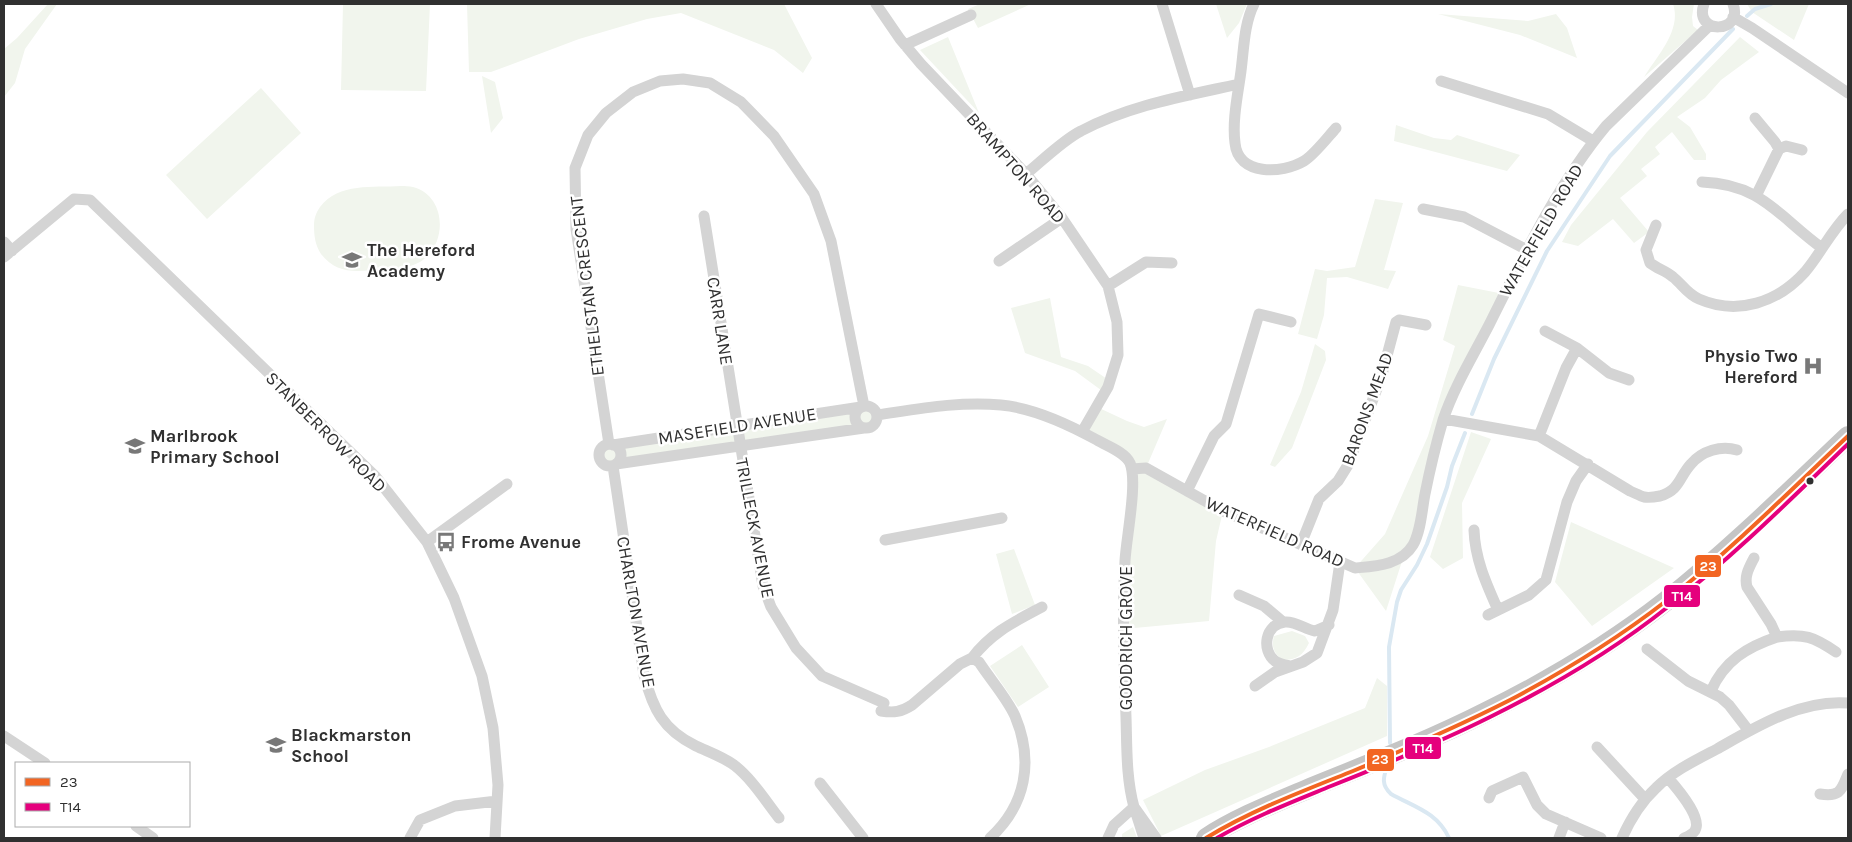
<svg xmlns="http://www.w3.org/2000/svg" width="1852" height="842" font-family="Karla,sans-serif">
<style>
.green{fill:#f1f5ed}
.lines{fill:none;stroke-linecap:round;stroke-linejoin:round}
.stream{stroke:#dae8f2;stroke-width:4}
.minor{stroke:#d4d4d4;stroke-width:11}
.trunk{stroke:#c5c5c5;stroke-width:20}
.bus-1-casing{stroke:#fff;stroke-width:8}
.bus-2-casing{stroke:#fff;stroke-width:8}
.bus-1{stroke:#f26522;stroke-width:4}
.bus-2{stroke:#e5007d;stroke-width:4}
.bus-dot{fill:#303030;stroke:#fff;stroke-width:2}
.labels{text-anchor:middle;stroke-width:5;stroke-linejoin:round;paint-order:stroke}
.street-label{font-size:18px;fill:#303030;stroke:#fff}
.poi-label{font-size:18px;font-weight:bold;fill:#303030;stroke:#fff;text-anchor:start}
.line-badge{stroke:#fff;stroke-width:2}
.badge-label{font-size:14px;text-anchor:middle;font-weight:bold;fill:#fff}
</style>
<rect width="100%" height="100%" fill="#fff"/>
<!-- green -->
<path class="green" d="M48,4H57L25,49L15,83L4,97V49L17,38Z
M343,4H430L426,91L341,90Z
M467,4H784L812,58L803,73L774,50L681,13L647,19L579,39L491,72H469Z
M980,4H1031L978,28L968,9Z
M1216,4H1247L1239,23L1227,38Z
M1673,4H1694L1692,17L1693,26L1698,30L1644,77C1657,56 1682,30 1673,4Z
M1747,4H1809L1794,40L1752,12Z
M1438,14L1528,21L1556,14L1567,28L1577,58L1520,35Z
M948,37L979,113L920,50Z
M1740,37L1759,52L1721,80L1705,98L1677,117L1690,127L1706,154V160H1694L1672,132L1655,147L1660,154L1641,169L1647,176L1620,198L1649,232L1634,243L1613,219L1578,246L1562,242L1571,225L1647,132Z
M482,76L495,82L503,118L491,133Z
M261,88L301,133L207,219L166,175Z
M1396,125L1434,138L1451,140L1457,135L1520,155L1507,171L1394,141Z
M401,186C405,186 409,186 413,187C447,196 448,245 420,262C406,270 387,269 372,270C351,272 335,272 321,254C315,245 314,235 314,225C314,218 316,213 320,207C339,182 373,188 401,186Z
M1375,199L1403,203L1384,270L1396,271L1388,289L1347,277L1327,278L1324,315L1317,339L1298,334L1315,269L1327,271L1355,267Z
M1458,285L1504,294L1451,400L1413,545L1404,555L1386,611L1355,568L1385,534L1428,436L1455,346L1443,340Z
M1050,298L1061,357L1088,366L1110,381L1105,393L1075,371L1025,353L1011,308Z
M1315,344L1325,351L1326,360L1292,448L1275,467L1270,465L1301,392Z
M864,406L874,410L876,414L875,422L868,428L613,466L602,463L599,452L605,445Z
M1097,407L1127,421L1144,427L1167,419L1146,468L1223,511L1216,541L1209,621L1124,629L1129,460L1082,432Z
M1471,432L1491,439L1462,503L1463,558L1443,569L1430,557Z
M1571,522L1674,568L1592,626L1555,582Z
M1014,549L1035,605L1012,614L996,554Z
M1292,631L1305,636L1309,643C1303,655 1297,660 1283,660C1274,654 1271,647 1274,636Z
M1022,645L1049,687L1018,707L990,666Z
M1377,678L1387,686V736L1161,836L1143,800L1205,770L1269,747L1365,708Z
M1133,827L1137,838H1122V834Z"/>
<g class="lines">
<!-- stream -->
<path class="stream" d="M1747,16L1755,9L1771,4
M1472,414L1494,359L1547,251L1610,156L1733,29
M1390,743L1389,647L1397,602L1401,590L1417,565L1427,544L1447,487L1452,466L1465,433
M1388,763C1384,776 1380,784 1391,794C1414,807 1437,812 1449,838"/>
<!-- minor -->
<path class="minor" d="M876,4L900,39L921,64L1026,174L1062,218L1108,286L1117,322L1118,355L1108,387L1082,432
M1162,4L1190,95
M1254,4C1244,24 1244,48 1241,71C1238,94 1232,120 1235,143C1238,176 1282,174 1304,161C1314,155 1327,138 1336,128
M1704,4C1693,35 1744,34 1733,4
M1733,17L1752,28L1848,93
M905,45L971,15
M1441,81L1548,114L1593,141
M1755,118L1775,142L1779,149L1756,196
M1779,149L1786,146L1802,150
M1026,174C1042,161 1063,140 1081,131C1130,105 1185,96 1239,84
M1702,182C1762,184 1779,217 1822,248
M1423,209L1464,217L1527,250
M704,216L763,586L771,607L796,648L822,676L884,703
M1656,225L1646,250L1650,263C1658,269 1666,271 1673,277C1682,284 1687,294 1699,299C1738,316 1778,302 1805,272C1821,253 1831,231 1848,214
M4,242L12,251
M4,257L74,199L90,200L375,476L427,542L454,598L482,676L493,728L498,785L495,838
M999,261L1062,218
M1108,286L1146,262L1172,263
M1545,331L1577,348L1609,373L1629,380
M855 417a11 11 0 1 1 22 0a11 11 0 1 1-22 0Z
M877,415C918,409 959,401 1001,405C1034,408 1068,424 1097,440C1107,446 1125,452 1130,463C1138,482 1126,539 1125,561C1122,613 1124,665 1126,717C1127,747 1126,778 1134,807L1114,825L1108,838
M1444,419L1539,436L1630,491C1635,493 1640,496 1644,497C1649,498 1655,497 1660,496C1680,490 1679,477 1691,464C1702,451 1721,445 1737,450
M1539,436L1566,368L1577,348
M609,444L576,229L575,168L588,135L606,113L633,92L660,81L683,79L710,83L741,102L774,136L814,194L831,241L864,406
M599 455a11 11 0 1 1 22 0a11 11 0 1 1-22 0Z
M613,445L861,407
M616,464L864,428
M613,466L644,675C653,709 663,730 696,746C709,752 723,757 734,765C752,779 765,800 779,818
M1132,469L1146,468L1223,511L1355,568C1376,566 1401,565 1413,545C1421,531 1422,509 1425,494C1430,469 1436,444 1443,420C1454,387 1473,356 1489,325C1523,257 1557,185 1606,126L1710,25
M1187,491L1214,436L1226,424L1259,314L1291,322
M1474,530C1475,559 1486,583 1498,610
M885,540L1002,518
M427,542L507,484
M1301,544L1319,499L1338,481L1348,465L1381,378L1396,322L1399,320L1426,325
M1239,595L1264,606L1283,622
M1488,615L1529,595L1546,580L1567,502L1576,481L1588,464
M1777,637C1804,633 1814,637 1836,652
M1647,649L1688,681L1720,697L1729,705L1749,731
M972,658C992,632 1014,622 1042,607
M1290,666C1285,665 1279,664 1275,661C1261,650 1265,624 1285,622C1295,621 1305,629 1315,631L1329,625
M1255,686L1275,672L1303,662L1317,653L1333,610L1340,562
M1711,691C1724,661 1747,647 1777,637L1771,624L1747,587C1744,576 1749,568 1754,558
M881,711C894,713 901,712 912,705L960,664L972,658L979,662C990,679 1007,698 1015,716C1034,761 1026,805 990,838
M4,736L45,763
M1597,747L1645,799
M1668,778C1676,787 1700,815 1696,828C1695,833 1689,836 1684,838
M820,783L863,838
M1820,794C1840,797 1841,791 1848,774
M1489,798L1492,791L1523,777L1537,805L1546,814L1601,838
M136,826L153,838
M410,838L420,820L455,806L497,801
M1144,838L1134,807L1156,838
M1559,838L1565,822
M1622,838C1630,820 1641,802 1656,788C1673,771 1696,760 1717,749C1756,727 1801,699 1848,703"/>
<!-- trunk -->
<path class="trunk" d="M1206,838C1238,817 1275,803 1310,788C1369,764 1429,741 1486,712C1549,681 1611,644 1666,601C1730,550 1789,492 1848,436"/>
<defs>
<path id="bus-1" d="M1206,838C1252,810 1303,791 1353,771C1406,749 1459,726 1510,700C1565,671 1617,639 1666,601C1730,551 1789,492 1848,436"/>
<path id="bus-2" d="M1217,838C1253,817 1292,802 1331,786C1384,765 1438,743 1490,717C1553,686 1614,650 1669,606C1733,557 1790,500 1848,444"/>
</defs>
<!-- bus-1 casing -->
<use href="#bus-1" class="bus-1-casing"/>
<!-- bus-2 casing -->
<use href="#bus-2" class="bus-2-casing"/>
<!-- bus-1 -->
<use href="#bus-1" class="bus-1"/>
<!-- bus-2 -->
<use href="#bus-2" class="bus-2"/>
</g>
<!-- icons -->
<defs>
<symbol id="school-bare" viewBox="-9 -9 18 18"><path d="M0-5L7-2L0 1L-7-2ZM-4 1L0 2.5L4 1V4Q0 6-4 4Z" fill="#787878" stroke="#fff" stroke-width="2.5" paint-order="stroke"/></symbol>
<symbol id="hospital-bare" viewBox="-9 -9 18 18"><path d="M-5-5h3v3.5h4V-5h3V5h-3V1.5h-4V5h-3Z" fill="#787878" stroke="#fff" stroke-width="2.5" paint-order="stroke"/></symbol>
<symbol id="bus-bare" viewBox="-9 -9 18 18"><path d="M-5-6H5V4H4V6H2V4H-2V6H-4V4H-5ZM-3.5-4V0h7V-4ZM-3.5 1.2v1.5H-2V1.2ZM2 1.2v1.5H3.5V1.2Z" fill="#787878" stroke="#fff" stroke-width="2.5" paint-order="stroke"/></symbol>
</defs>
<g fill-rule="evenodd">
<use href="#school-bare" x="338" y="246" width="28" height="28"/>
<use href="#hospital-bare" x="1799" y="352" width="28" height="28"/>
<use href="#school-bare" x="121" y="432" width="28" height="28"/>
<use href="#bus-bare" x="432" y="528" width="28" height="28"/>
<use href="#school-bare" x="262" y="731" width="28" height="28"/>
</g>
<!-- markers -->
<circle class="bus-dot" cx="1810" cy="481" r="4.5"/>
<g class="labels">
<!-- street labels -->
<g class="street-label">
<text transform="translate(1016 168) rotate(49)" y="6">BRAMPTON ROAD</text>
<text transform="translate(1541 230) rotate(-60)" y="6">WATERFIELD ROAD</text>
<text transform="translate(587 286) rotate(-97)" y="6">ETHELSTAN CRESCENT</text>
<text transform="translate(720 321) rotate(81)" y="6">CARR LANE</text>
<text transform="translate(1367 409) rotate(-70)" y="6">BARONS MEAD</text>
<text transform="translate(737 426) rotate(-9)" y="6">MASEFIELD AVENUE</text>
<text transform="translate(326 432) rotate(45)" y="6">STANBERROW ROAD</text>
<text transform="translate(755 528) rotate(79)" y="6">TRILLECK AVENUE</text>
<text transform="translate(1275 532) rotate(24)" y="6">WATERFIELD ROAD</text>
<text transform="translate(636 612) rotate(80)" y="6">CHARLTON AVENUE</text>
<text transform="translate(1126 638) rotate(-90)" y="6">GOODRICH GROVE</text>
</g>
<!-- poi labels -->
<g class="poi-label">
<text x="367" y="256">The Hereford<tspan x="367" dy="21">Academy</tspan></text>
<text x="1798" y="362" text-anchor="end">Physio Two<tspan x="1798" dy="21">Hereford</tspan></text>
<text x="150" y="442">Marlbrook<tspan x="150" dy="21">Primary School</tspan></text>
<text x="461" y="548">Frome Avenue</text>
<text x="291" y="741">Blackmarston<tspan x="291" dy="21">School</tspan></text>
</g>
</g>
<g class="line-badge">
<rect x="1694" y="554" width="28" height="24" rx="5" fill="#f26522"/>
<rect x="1663" y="584" width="38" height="24" rx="5" fill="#e5007d"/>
<rect x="1404" y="736" width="38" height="24" rx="5" fill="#e5007d"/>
<rect x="1366" y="748" width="29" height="24" rx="5" fill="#f26522"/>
</g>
<g class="badge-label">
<text x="1708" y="571">23</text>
<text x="1682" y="601">T14</text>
<text x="1423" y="753">T14</text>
<text x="1380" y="764">23</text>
</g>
<!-- border -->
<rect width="1852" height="842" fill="none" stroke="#303030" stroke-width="10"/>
<!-- legend -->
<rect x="15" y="762" width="175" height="65" fill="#ffffff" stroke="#acacac"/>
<rect x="25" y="778" width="25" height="8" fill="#f26522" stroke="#acacac"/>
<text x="60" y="787" font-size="15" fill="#303030">23</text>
<rect x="25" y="803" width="25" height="8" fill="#e5007d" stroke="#acacac"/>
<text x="60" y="812" font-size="15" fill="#303030">T14</text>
</svg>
